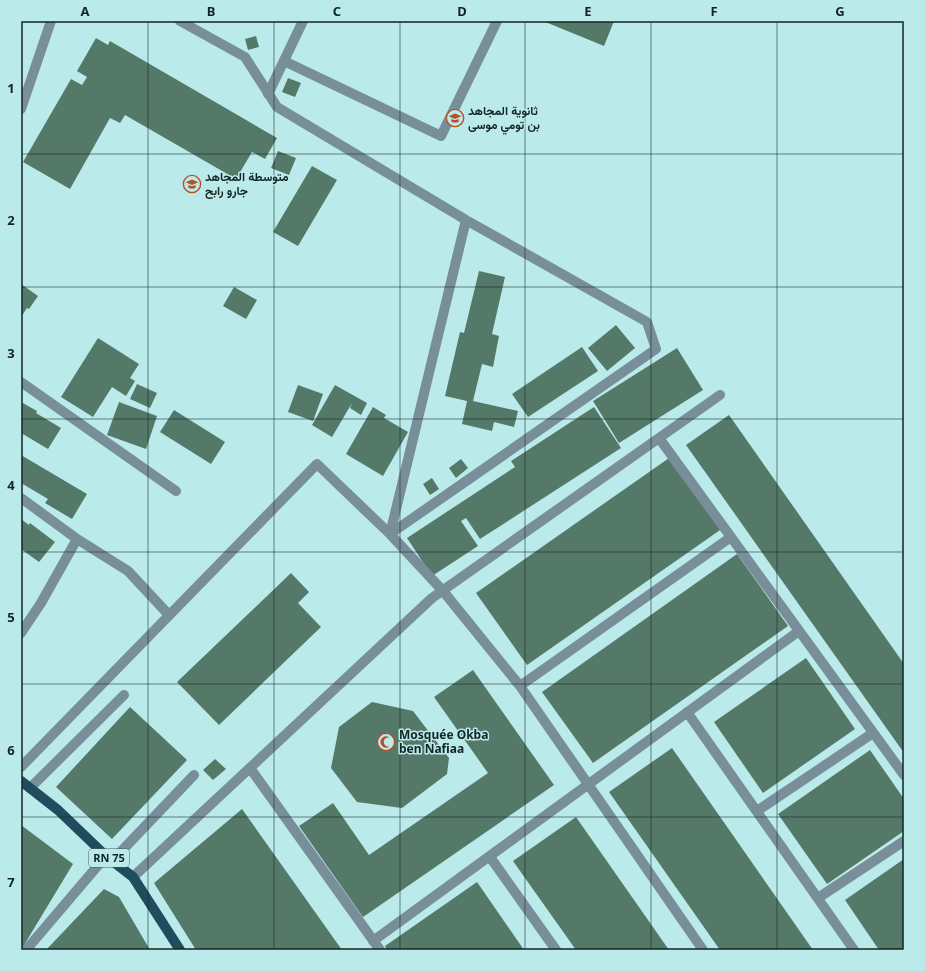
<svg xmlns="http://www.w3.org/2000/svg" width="925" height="971" font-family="'Noto Sans',Vazirmatn,sans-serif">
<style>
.building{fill:#557969}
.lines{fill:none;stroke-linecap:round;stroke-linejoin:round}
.service{stroke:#788e98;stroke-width:10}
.minor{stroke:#788e98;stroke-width:10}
.tertiary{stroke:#788e98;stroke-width:10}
.primary{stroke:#214c5e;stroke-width:10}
.grid{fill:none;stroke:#122424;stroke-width:1;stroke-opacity:0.55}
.labels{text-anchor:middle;stroke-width:3;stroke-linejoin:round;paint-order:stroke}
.shield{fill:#bbeaea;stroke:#455f5f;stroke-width:1}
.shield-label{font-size:11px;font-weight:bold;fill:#122424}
.poi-label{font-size:12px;font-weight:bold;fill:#122424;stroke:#bbeaea;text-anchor:start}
.neatline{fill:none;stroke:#122424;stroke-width:1.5}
.grid-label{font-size:13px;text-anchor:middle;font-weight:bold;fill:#122424}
</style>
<rect width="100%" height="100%" fill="#bbeaea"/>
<!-- building -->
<path class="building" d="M543,21H614L604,46Z
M256,36L259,47L248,50L245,39Z
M96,38L108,45L110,41L277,138L265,159L252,152L236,179L125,115L120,123L110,118L70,189L23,162L71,79L82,85L87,77L77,71Z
M288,78L301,83L295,97L282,92Z
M278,151L296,158L289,175L271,168Z
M312,166L337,180L298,246L273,232Z
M479,271L505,277L492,334L499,336L493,367L482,364L473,401L518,411L514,427L494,422L492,431L462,424L467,401L445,396L460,332L464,333Z
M21,284L38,296L29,309L27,308L21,317Z
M234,287L257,300L246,319L223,306Z
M616,325L635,348L607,371L588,348Z
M98,338L139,364L130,378L135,381L126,396L112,387L93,417L61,397Z
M582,347L598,371L528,417L512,394Z
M677,348L703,390L619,443L593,401Z
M137,384L157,393L150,408L130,399Z
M298,385L323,394L313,421L288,412Z
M335,385L367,403L361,415L350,408L352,403L332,437L312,425Z
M21,402L37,411L36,413L61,428L48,449L21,433Z
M119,402L157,416L146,449L107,435Z
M373,407L386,415L384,418L408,432L383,476L346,454Z
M594,407L621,448L480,539L466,518L461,521L478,546L432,576L407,538L515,467L511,461Z
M174,410L225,442L211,464L160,432Z
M729,415L904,664V753L686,445Z
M21,455L87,494L72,519L45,503L48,499L21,483Z
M672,456L723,528L527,665L476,593Z
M461,459L468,468L456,478L449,468Z
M432,478L439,489L430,495L423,484Z
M21,519L29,525L30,523L55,542L39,562L21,549Z
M737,554L788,626L593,763L542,692Z
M291,573L309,592L298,603L321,627L219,725L177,682Z
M806,658L855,729L763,793L714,722Z
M473,670L554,785L363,917L299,826L333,803L369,855L488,773L434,697Z
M372,702L413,711L449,758L447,774L402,808L357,802L331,768L339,727Z
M130,707L187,760L112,839L56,787Z
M672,748L813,950H720L609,792Z
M870,750L904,799V831L827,884L778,814Z
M215,759L226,769L213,780L203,770Z
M242,809L342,950H196L154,883Z
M576,817L669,950H576L513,861Z
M21,825L73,864L21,950Z
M904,859V950H879L845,900Z
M477,882L524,950H387L385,946Z
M104,889L119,897L150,950H46Z"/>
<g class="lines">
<!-- service -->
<path class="service" d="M284,61L441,136L497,21
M30,788L124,695
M112,861L194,775"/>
<!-- minor -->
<path class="minor" d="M180,21L245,57L277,107L466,220L647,322L656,349L390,534
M268,94L303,21
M21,382L176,491
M659,438L904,775
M21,498L77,539L128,571L169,615
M390,534L466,220
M21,633L41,603L77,539
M520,686L731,537
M687,712L854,950
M21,767L317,464L390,534L443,591L520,686L703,950
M250,768L380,950
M757,811L873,733
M490,857L556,950
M133,877L432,598L720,395
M818,898L904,841
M373,941L799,631
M26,950L106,856"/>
<!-- tertiary -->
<path class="tertiary" d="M21,109L51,21"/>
<!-- primary -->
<path class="primary" d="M21,781L58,810L106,856L133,877L180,950"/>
</g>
<!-- grid -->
<path class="grid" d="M148,21V950M274,21V950M400,21V950M525,21V950M651,21V950M777,21V950M21,154H904M21,287H904M21,419H904M21,552H904M21,684H904M21,817H904"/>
<!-- icons -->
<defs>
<symbol id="school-ring" viewBox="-11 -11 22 22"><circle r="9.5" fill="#bbeaea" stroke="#b64f26" stroke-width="1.5"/><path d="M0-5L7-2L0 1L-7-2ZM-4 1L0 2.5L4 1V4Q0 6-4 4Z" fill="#b64f26"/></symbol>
<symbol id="mosque-ring" viewBox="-11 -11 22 22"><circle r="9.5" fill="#bbeaea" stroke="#b64f26" stroke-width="1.5"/><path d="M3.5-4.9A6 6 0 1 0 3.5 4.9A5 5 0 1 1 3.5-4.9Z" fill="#b64f26"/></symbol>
</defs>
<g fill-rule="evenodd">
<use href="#school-ring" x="445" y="108" width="20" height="20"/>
<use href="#school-ring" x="182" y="174" width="20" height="20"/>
<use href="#mosque-ring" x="376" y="732" width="20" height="20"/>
</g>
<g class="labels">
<!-- shield labels -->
<rect class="shield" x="89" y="849" width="40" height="18" rx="3"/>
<g class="shield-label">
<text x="109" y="862">RN 75</text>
</g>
<!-- poi labels -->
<g class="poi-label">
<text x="468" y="115">ثانوية المجاهد<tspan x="468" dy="14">بن تومي موسى</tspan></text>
<text x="205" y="181">متوسطة المجاهد<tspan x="205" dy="14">جارو رابح</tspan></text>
<text x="399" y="739">Mosquée Okba<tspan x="399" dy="14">ben Nafiaa</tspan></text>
</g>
</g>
<!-- border -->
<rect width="925" height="971" fill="none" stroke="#bbeaea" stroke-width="44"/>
<rect x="22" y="22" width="881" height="927" class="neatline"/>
<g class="grid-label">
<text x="85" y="16">A</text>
<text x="211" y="16">B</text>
<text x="337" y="16">C</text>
<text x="462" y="16">D</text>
<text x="588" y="16">E</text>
<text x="714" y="16">F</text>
<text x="840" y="16">G</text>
<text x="11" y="93">1</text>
<text x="11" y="225">2</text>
<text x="11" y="358">3</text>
<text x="11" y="490">4</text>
<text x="11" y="622">5</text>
<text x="11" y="755">6</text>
<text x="11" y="887">7</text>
</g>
</svg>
